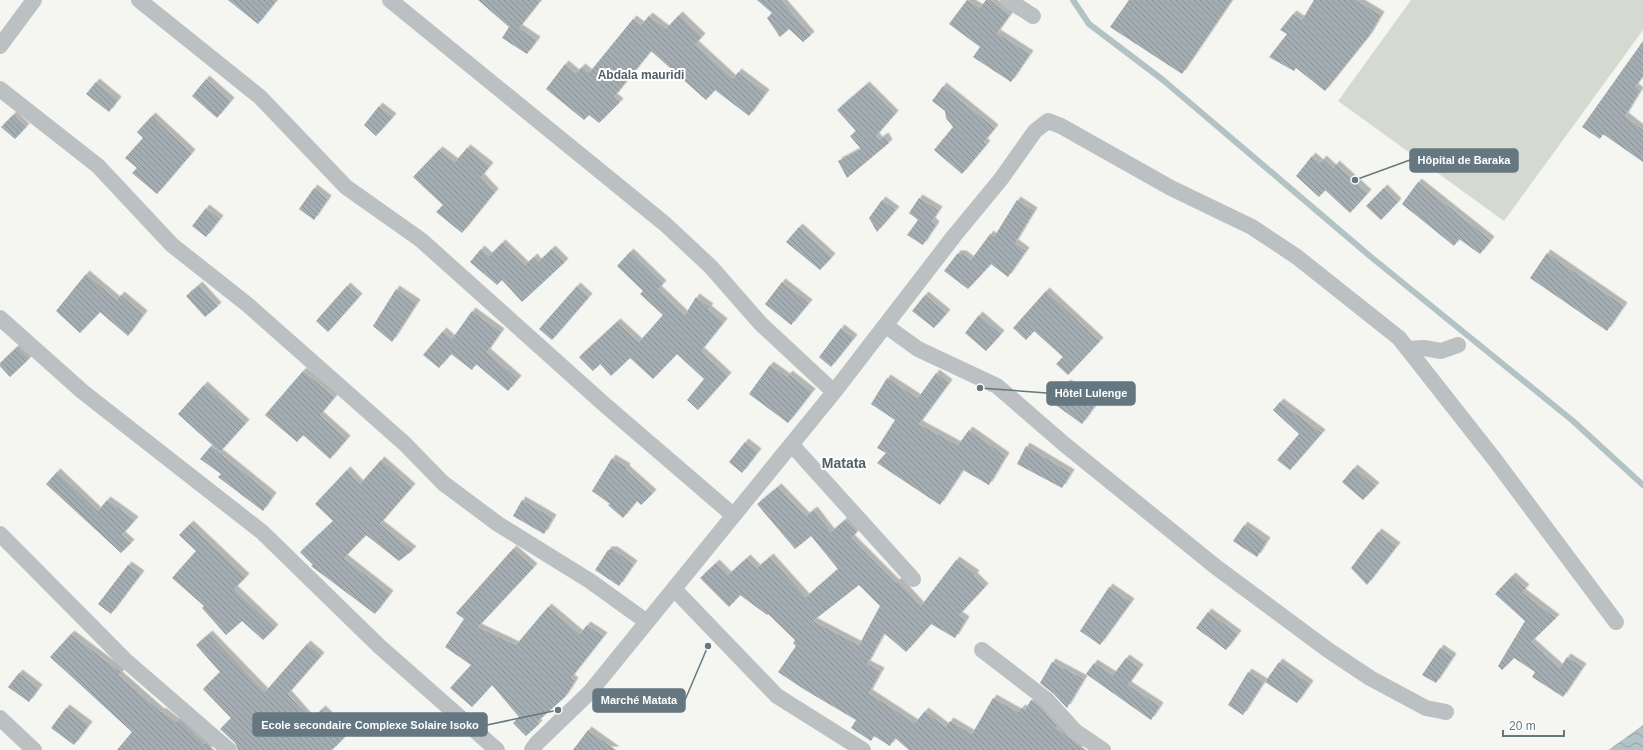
<svg xmlns="http://www.w3.org/2000/svg" width="1643" height="750" font-family="Arial,sans-serif">
<style>
.park{fill:#d5dad1}
.water{fill:url(#water-waves)}
.lines{fill:none;stroke-linecap:round;stroke-linejoin:round}
.stream{stroke:#b3c2c4;stroke-width:6}
.building{fill:url(#building-back-hatch);fill-rule:evenodd;filter:url(#shadow)}
.street{stroke:#bbc1c3;stroke-width:16}
.labels{text-anchor:middle;stroke-width:4;stroke-linejoin:round;paint-order:stroke}
.quarter-label{font-size:12px;font-weight:bold;fill:#536067;stroke:#fff}
.district-label{font-size:14px;font-weight:bold;fill:#536067;stroke:#fff}
.leader{fill:none;stroke:#657881;stroke-width:1.5}
.callout-dot{fill:#657881;stroke:#fff;stroke-width:1.5}
.callout{fill:#657881;stroke:#657881;stroke-width:1.5}
.callout-label{font-size:11px;text-anchor:middle;font-weight:bold;fill:#fff}
</style>
<defs>
<pattern id="water-waves" width="16" height="10" patternUnits="userSpaceOnUse"><rect width="16" height="10" fill="#b3c2c4"/><path d="M0 5q4-4 8 0t8 0" fill="none" stroke="#95a2a5"/></pattern>
<pattern id="building-back-hatch" width="6" height="6" patternUnits="userSpaceOnUse"><rect width="6" height="6" fill="#a4aeb2"/><path d="M-1 5l2 2M0 0l6 6M5-1l2 2" fill="none" stroke="#899296"/></pattern>
<filter id="shadow"><feDropShadow dx="3.5" dy="-3.5" stdDeviation="0" flood-color="#0004"/></filter>
</defs>
<rect width="100%" height="100%" fill="#f5f5f1"/>
<!-- park -->
<path class="park" d="M1411,0H1643V30L1504,221L1338,101Z"/>
<!-- water -->
<path class="water" d="M1643,725V750H1608L1610,749Z"/>
<g class="lines">
<!-- stream -->
<path class="stream" d="M1073,0L1089,24L1163,80L1371,257L1573,421L1643,485"/>
</g>
<!-- building -->
<path class="building" d="M228,0H277L258,24Z
M478,0H541L519,28L537,40L527,54L502,38L509,27Z
M757,0H781L811,35L803,42L789,29L780,37L767,18L772,13Z
M967,0L980,8L986,0H990L1010,15L997,33L1030,54L1011,82L973,57L980,47L949,24Z
M1129,0H1232L1182,74L1110,27Z
M1314,0H1356L1381,15L1369,36L1325,91L1296,68L1294,71L1269,57L1287,34L1280,30L1293,14L1302,20Z
M679,15L702,37L695,44L733,79L738,72L766,93L749,116L715,90L706,100L651,51L614,97L620,102L599,123L589,115L584,120L546,89L565,64L576,73L582,67L589,73L633,19L641,25L649,16L666,29Z
M1643,41V76L1635,87L1640,91L1625,116L1643,130V162L1603,134L1600,139L1582,127Z
M206,79L231,101L217,118L192,96Z
M96,82L118,100L109,112L86,94Z
M866,85L895,114L876,136L879,140L885,136L889,143L847,178L838,161L861,149L850,136L856,131L837,110Z
M943,86L995,128L984,142L987,144L962,174L934,150L953,127L946,118L945,111L932,101Z
M379,106L393,117L376,136L364,125Z
M13,115L26,127L15,139L1,127Z
M152,116L192,153L157,194L132,173L137,168L125,158L143,138L137,132Z
M467,148L490,166L481,177L495,192L462,233L436,212L443,205L413,177L439,150L455,162Z
M1312,156L1320,163L1323,159L1333,168L1336,164L1368,193L1350,213L1325,190L1319,197L1296,176Z
M1418,182L1491,240L1480,254L1459,239L1454,246L1402,204Z
M314,188L328,199L314,220L299,209Z
M1384,188L1398,202L1381,220L1366,206Z
M919,198L939,210L932,221L936,225L923,245L907,235L918,220L909,213Z
M882,200L896,210L877,232L869,218Z
M1017,200L1034,211L1015,243L1026,251L1008,277L991,264L968,289L944,271L957,254H963L971,260L990,234L994,237Z
M206,208L220,219L206,237L192,226Z
M799,227L832,257L820,270L786,242Z
M502,243L525,265L534,257L538,262L552,249L565,262L522,302L502,280L497,285L470,262L481,249L489,256Z
M630,252L663,284L658,289L685,315L696,297L710,307L708,309L724,322L701,351L728,376L698,410L687,400L704,379L677,354L653,379L630,358L611,376L600,364L593,371L579,357L617,322L639,342L663,315L640,294L643,291L617,266Z
M1547,253L1624,306L1607,331L1530,278Z
M86,274L117,300L121,295L144,314L128,336L100,312L80,333L56,311Z
M782,282L809,303L791,325L765,304Z
M199,285L218,306L205,317L186,296Z
M347,286L359,297L328,332L316,321Z
M577,286L589,297L552,340L539,329Z
M396,289L417,303L392,342L373,326Z
M1046,291L1100,341L1068,375L1056,364L1063,357L1034,331L1026,340L1013,328Z
M925,295L947,313L934,328L912,311Z
M472,311L501,332L487,352L518,379L508,391L476,364L472,370L451,354L439,368L423,355L443,331L452,339Z
M979,315L1001,334L986,351L965,333Z
M841,328L854,338L831,367L819,357Z
M17,347L29,359L10,377L0,366V363Z
M770,365L787,377L789,374L812,392L788,423L749,394Z
M303,371L335,397L320,415L347,439L330,459L303,435L297,442L265,415Z
M936,373L949,383L919,424L958,445L969,430L1006,456L989,485L963,470L940,505L877,463L886,453L877,448L895,420L871,404L887,378L918,398Z
M1067,383L1097,403L1082,424L1053,403Z
M204,385L246,423L220,452L178,414Z
M1280,402L1322,433L1290,470L1277,460L1299,434L1273,410Z
M745,442L758,452L742,473L729,462Z
M211,446L273,496L263,511L218,477L221,474L200,459Z
M1026,446L1071,473L1062,488L1017,464Z
M612,458L627,467L626,469L653,493L641,505L637,501L623,518L608,505L610,504L592,491Z
M381,460L412,487L380,524L413,550L399,561L366,535L344,558L390,594L375,614L311,566L313,565L300,552L333,521L315,504L347,470L360,484Z
M1354,468L1376,486L1363,500L1342,482Z
M57,472L98,511L107,500L135,520L122,535L131,543L121,553L46,484Z
M778,487L806,516L814,510L831,532L845,520L857,532L851,538L896,583L898,581L921,606L956,560L976,574L974,576L985,587L959,615L966,620L955,638L931,624L906,652L884,633L867,664L881,671L869,693L915,723L925,711L946,727L950,721L972,734L993,698L1018,712L1022,708L1025,710L1031,700L1041,707L1057,726L1056,728L1086,750H909L895,738L890,746L874,736L871,741L851,728L856,720L805,690L778,672L796,646L793,643L795,640L768,614L767,615L740,595L729,607L700,578L716,563L728,575L747,558L757,568L770,557L806,597L838,569L811,536L795,549L757,504ZM859,585L880,606L859,645L813,621Z
M522,500L553,518L544,534L513,516Z
M190,524L246,577L234,589L275,628L263,640L242,621L226,635L202,608L204,606L172,578L196,551L179,535Z
M1244,525L1267,541L1257,557L1233,541Z
M1378,532L1397,546L1367,585L1351,568Z
M513,549L534,567L478,627L516,645L548,607L580,634L587,625L604,636L571,678L575,681L565,697L537,722L539,724L526,736L513,723L519,717L492,685L472,707L450,688L471,665L445,647L464,619L456,613Z
M608,550H614L634,564L619,586L595,570Z
M128,565L141,574L111,614L98,604Z
M1512,576L1526,588L1522,592L1556,618L1531,642L1560,668L1567,657L1583,667L1563,697L1532,677L1535,672L1514,658L1502,670L1498,666L1525,621L1495,594Z
M1109,587L1131,602L1100,645L1080,631Z
M1208,612L1238,634L1226,650L1196,628Z
M71,634L121,672L119,675L161,712L162,711L176,722L179,719L204,744L206,742L214,750H117L132,732L50,657Z
M209,634L265,692L307,644L321,656L288,694L311,720L322,709L348,734L332,750H238L235,743L220,729L231,718L203,689L220,672L196,645Z
M1440,648L1453,657L1436,683L1422,675Z
M1126,658L1140,668L1128,685L1160,706L1151,720L1086,674L1094,663L1113,675Z
M1052,662L1084,679L1067,708L1054,694L1040,683Z
M1279,662L1310,684L1297,703L1265,682Z
M1248,672L1264,682L1243,715L1228,705Z
M19,673L39,688L29,702L8,687Z
M66,708L89,725L74,745L51,728Z
M588,730L616,750H573Z"/>
<g class="lines">
<!-- street -->
<path class="street" d="M139,0L260,97L346,187L421,240L605,405L733,515
M390,0L665,224L711,267L760,323L834,392
M1008,0L1033,16
M0,46L34,0
M0,89L98,166L172,245L248,305L405,444L443,483L498,524L590,581L647,622
M0,318L83,392L262,532L379,646L497,750
M886,326L918,349L997,386L1064,444L1216,567L1328,650L1370,678L1426,708L1446,712
M1408,349L1424,348L1441,351L1458,345
M792,445L913,579
M0,534L125,660L229,750
M674,589L777,696L863,750
M982,650L1047,700L1075,731L1103,750
M0,718L34,750
M532,750L537,743L590,692L834,392L954,236L1001,179L1035,131L1048,121L1061,126L1171,188L1252,227L1297,257L1399,338L1495,460L1616,622"/>
</g>
<g class="labels">
<!-- quarter labels -->
<g class="quarter-label">
<text x="641" y="79">Abdala mauridi</text>
</g>
<!-- district labels -->
<g class="district-label">
<text x="844" y="468">Matata</text>
</g>
</g>
<!-- callouts -->
<path class="leader" d="M1355 180L1410 160M980 388L1047 393M708 646L685 700M558 710L487 725"/>
<g class="callout-dot">
<circle cx="1355" cy="180" r="4"/>
<circle cx="980" cy="388" r="4"/>
<circle cx="708" cy="646" r="4"/>
<circle cx="558" cy="710" r="4"/>
</g>
<g class="callout">
<rect x="1410" y="149" width="108" height="23" rx="4"/>
<rect x="1047" y="382" width="88" height="23" rx="4"/>
<rect x="593" y="689" width="92" height="23" rx="4"/>
<rect x="253" y="713" width="234" height="23" rx="4"/>
</g>
<g class="callout-label">
<text x="1464" y="164">Hôpital de Baraka</text>
<text x="1091" y="397">Hôtel Lulenge</text>
<text x="639" y="704">Marché Matata</text>
<text x="370" y="729">Ecole secondaire Complexe Solaire Isoko</text>
</g>
<!-- scale -->
<path d="M1503 730v6h61v-6" fill="none" stroke="#657881" stroke-width="2"/>
<text x="1509" y="730" font-size="12" fill="#657881" stroke="#ffffff" stroke-width="3" paint-order="stroke">20 m</text>
</svg>
